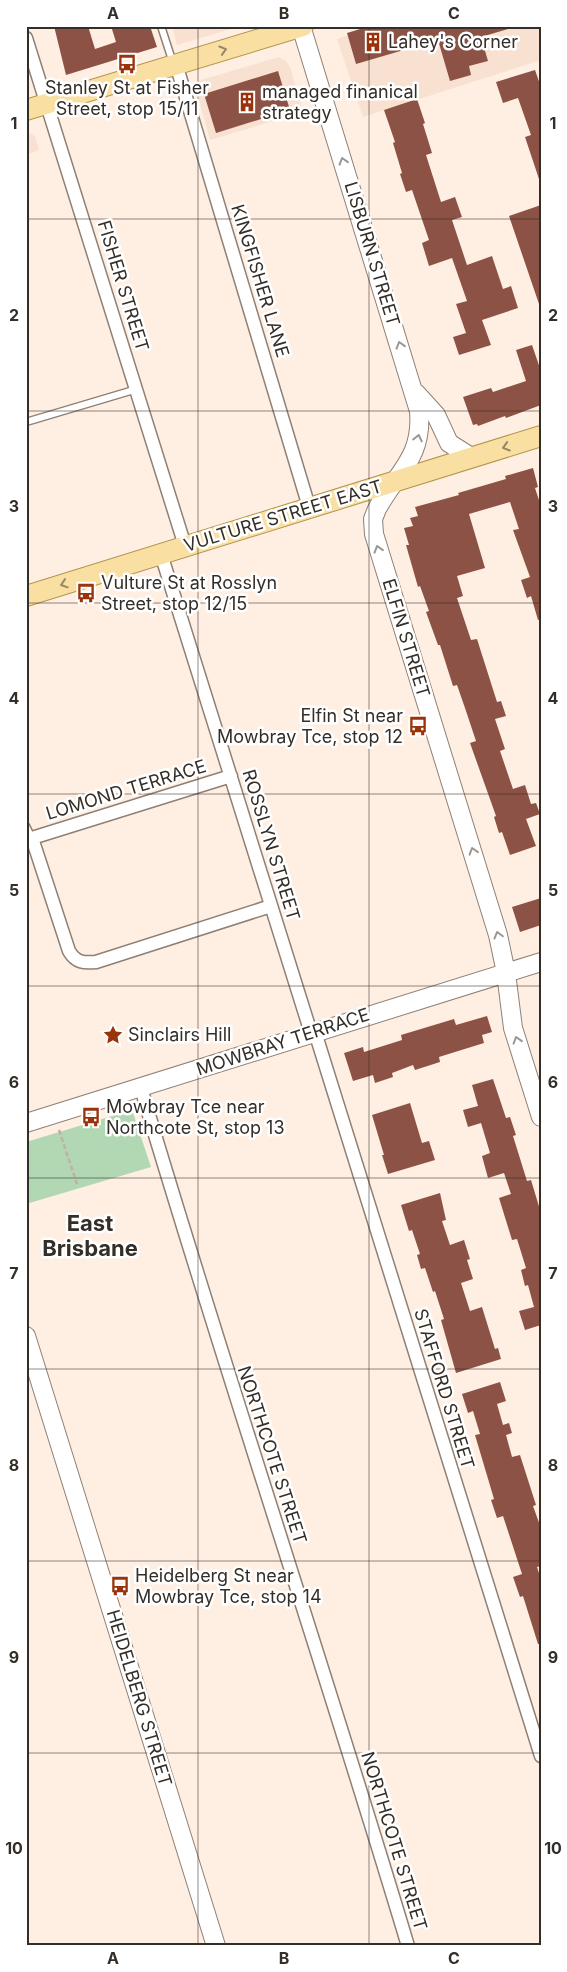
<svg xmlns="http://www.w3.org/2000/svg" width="567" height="1972" font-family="Inter,sans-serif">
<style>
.built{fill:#f8e1d0}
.green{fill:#b1d8b3}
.building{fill:#8d5246}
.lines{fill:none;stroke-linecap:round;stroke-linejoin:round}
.lane-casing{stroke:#8f8075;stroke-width:9}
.street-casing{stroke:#8f8075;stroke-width:15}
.secondary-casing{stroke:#8f8075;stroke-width:20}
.primary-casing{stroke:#b1954f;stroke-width:22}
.path{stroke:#beb1a6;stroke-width:2.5;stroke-dasharray:5 2.5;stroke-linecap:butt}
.lane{stroke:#fff;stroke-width:6}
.street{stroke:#fff;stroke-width:12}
.secondary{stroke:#fff;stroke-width:18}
.primary{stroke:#f9e0a2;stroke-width:20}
.oneway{stroke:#968766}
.oneway2{stroke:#9a9694}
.grid{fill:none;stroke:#342e29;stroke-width:1;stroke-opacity:0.55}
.labels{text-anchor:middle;stroke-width:5;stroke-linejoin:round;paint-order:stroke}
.poi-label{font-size:18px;fill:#342e29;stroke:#fff;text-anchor:start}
.street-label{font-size:18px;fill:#342e29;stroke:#fff}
.district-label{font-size:22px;font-weight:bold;fill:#342e29;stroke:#fff}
.neatline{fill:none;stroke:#342e29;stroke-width:2}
.grid-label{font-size:16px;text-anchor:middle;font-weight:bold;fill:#342e29}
</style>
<rect width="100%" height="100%" fill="#ffefe2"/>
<!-- built -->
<path class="built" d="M172,26H241L177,45Z
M376,26H541V60L363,117L337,39Z
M279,57L286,61L290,67L303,112L210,140L194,82Z
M26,132L35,136L39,150L26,155Z"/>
<!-- green -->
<path class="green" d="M132,1110L151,1167L26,1204V1142Z"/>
<!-- building -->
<path class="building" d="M54,26H88L95,49L116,42L111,26H150L157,47L66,75Z
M370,26H507L508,29L481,37L488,61L469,66L471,75L450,81L438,40L356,64L347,33Z
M535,70L541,87V179H539L525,137L531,135L518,98L503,103L496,82Z
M278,71L290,110L216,133L204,94Z
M417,99L425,123L423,124L432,153L426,155L441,202L455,197L462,217L452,220L467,265L492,256L503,289L511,286L518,308L482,320L491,345L459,355L453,337L466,333L456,304L467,301L452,258L429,266L422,243L429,240L412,190L406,192L400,174L402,173L393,143L395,142L384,110Z
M541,205V304H539L509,216Z
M532,345L541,371V405L506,418L505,416L478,426L477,424L473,425L463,397L491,388L493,392L526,381L516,350Z
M533,468L538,487L535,488L541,506V619L538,620L531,596L527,598L521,580L530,577L513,530L519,529L510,502L469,514L485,568L457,576L463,596L457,598L471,640L477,639L497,702L501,701L506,716L495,719L505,749L500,751L513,789L525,785L531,804L536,803L540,814L526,819L536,846L510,855L502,832L499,833L494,817L496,816L470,743L476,741L465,708L457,685L453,686L440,645H438L426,612L429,611L420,586L418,587L406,545H409L404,528L413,526L410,518L418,516L415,507L459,495L458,493L506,479L505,476Z
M541,898V925L520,932L512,907Z
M487,1016L492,1032L482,1035L484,1043L439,1057L440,1062L415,1070L413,1065L392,1073L393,1077L375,1083L373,1075L353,1081L344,1053L363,1047L364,1052L402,1040L401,1035L454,1019L456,1025Z
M493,1079L506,1118L510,1117L516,1135L513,1136L527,1181L531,1180L541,1213V1325L525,1330L519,1311L534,1307L528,1285L525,1286L521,1270L526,1268L517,1239L512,1240L499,1198L511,1194L504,1173L488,1178L482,1156L490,1153L481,1123L468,1127L463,1110L478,1106L472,1085Z
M410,1103L422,1143L429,1141L435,1160L388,1174L382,1155H384L372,1115Z
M440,1193L446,1220L442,1221L450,1245L464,1240L470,1259L467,1260L473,1279L461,1283L470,1311L482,1307L495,1349L498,1348L501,1359L456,1373L441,1320L444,1319L435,1291L433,1292L425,1268L421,1269L417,1255L420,1254L412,1230L409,1231L401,1205Z
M500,1382L506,1401L497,1404L503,1425L509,1423L512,1433L506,1435L512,1457L520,1455L536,1505L533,1506L541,1528V1566L537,1567L541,1579V1644H538L523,1596L520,1597L513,1577L522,1574L503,1516L497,1518L491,1500L494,1499L475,1435L480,1434L473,1411L468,1413L462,1394Z"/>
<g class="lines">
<defs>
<path id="lane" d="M161,26L173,63
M26,422L137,389
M26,826L32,838"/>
<path id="street" d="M26,38L185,546
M176,64L309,507
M161,554L311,1033
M231,776L32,838L69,951C76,963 84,963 96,962L271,906
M315,1032L541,1756
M141,1088C226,1375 322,1659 408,1946"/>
<path id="secondary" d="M301,26L419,411C423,458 397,472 377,509L373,519L374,534L498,935L506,973L513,1028L541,1117
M416,393L436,415L449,443L471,457
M26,1123L541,962
M26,1336L216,1946"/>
<path id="primary" d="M26,110L303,26
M26,596L541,436"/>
</defs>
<!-- lane casing -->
<use href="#lane" class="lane-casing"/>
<!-- street casing -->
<use href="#street" class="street-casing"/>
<!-- secondary casing -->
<use href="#secondary" class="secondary-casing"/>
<!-- primary casing -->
<use href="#primary" class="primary-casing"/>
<!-- path -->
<path class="path" d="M59,1130L77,1184"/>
<!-- lane -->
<use href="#lane" class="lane"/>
<!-- street -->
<use href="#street" class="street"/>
<!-- secondary -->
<use href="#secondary" class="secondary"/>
<!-- primary -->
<use href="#primary" class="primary"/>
</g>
<!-- one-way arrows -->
<defs><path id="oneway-chevron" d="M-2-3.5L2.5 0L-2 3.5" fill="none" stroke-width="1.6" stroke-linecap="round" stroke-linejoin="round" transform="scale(1.25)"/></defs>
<g class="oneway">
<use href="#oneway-chevron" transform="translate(223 50) rotate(-17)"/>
<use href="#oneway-chevron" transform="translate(506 447) rotate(163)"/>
<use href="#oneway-chevron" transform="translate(64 584) rotate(162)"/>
</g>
<g class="oneway2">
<use href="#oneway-chevron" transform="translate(343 161) rotate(-107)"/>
<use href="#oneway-chevron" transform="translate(400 345) rotate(-107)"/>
<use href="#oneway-chevron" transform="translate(418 438) rotate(-77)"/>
<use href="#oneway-chevron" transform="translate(378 549) rotate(-107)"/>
<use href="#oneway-chevron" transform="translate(473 851) rotate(-107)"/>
<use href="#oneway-chevron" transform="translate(498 935) rotate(-105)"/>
<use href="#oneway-chevron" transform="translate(517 1040) rotate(-107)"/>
</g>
<!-- grid -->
<path class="grid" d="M198,26V1946M369,26V1946M26,219H541M26,411H541M26,603H541M26,794H541M26,986H541M26,1178H541M26,1369H541M26,1561H541M26,1753H541"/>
<!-- icons -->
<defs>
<symbol id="building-bare" viewBox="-9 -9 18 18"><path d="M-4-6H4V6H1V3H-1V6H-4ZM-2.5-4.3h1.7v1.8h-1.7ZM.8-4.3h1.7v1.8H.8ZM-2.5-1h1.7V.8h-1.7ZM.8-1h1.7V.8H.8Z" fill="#99330c" stroke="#fff" stroke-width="2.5" paint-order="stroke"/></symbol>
<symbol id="bus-bare" viewBox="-9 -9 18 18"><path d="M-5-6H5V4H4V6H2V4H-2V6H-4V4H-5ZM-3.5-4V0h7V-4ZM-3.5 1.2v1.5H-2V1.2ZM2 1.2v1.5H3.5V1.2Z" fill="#99330c" stroke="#fff" stroke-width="2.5" paint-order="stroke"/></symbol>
<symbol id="sight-bare" viewBox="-9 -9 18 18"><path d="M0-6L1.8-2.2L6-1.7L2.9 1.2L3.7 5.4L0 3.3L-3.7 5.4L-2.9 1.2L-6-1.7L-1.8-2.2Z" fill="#99330c" stroke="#fff" stroke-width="2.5" paint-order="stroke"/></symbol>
</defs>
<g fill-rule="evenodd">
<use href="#building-bare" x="359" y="28" width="28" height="28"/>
<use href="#bus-bare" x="113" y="50" width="28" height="28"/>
<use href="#building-bare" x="233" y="88" width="28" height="28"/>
<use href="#bus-bare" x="72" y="579" width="28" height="28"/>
<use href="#bus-bare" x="404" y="712" width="28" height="28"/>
<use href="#sight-bare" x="99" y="1021" width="28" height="28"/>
<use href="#bus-bare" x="77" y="1103" width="28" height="28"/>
<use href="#bus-bare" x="106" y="1572" width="28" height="28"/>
</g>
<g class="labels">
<!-- poi labels -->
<g class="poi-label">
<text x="388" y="48">Lahey's Corner</text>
<text x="127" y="94" text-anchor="middle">Stanley St at Fisher<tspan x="127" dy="21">Street, stop 15/11</tspan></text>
<text x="262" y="98">managed finanical<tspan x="262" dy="21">strategy</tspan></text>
<text x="101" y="589">Vulture St at Rosslyn<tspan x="101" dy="21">Street, stop 12/15</tspan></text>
<text x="403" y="722" text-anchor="end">Elfin St near<tspan x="403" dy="21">Mowbray Tce, stop 12</tspan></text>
<text x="128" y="1041">Sinclairs Hill</text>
<text x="106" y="1113">Mowbray Tce near<tspan x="106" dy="21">Northcote St, stop 13</tspan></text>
<text x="135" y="1582">Heidelberg St near<tspan x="135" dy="21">Mowbray Tce, stop 14</tspan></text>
</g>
<!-- street labels -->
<g class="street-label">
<text transform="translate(372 254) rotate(73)" y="6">LISBURN STREET</text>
<text transform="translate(260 281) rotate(73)" y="6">KINGFISHER LANE</text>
<text transform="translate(123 286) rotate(73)" y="6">FISHER STREET</text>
<text transform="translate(283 516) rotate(-17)" y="6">VULTURE STREET EAST</text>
<text transform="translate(406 638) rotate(73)" y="6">ELFIN STREET</text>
<text transform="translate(126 790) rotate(-17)" y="6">LOMOND TERRACE</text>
<text transform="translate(271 845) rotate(73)" y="6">ROSSLYN STREET</text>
<text transform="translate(283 1042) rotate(-18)" y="6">MOWBRAY TERRACE</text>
<text transform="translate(444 1389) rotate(73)" y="6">STAFFORD STREET</text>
<text transform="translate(272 1455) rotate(72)" y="6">NORTHCOTE STREET</text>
<text transform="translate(139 1698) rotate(73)" y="6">HEIDELBERG STREET</text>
<text transform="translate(394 1841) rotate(73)" y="6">NORTHCOTE STREET</text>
</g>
<!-- district labels -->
<g class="district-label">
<text x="90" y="1231">East<tspan x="90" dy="25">Brisbane</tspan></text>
</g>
</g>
<!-- border -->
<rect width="567" height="1972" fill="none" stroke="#ffffff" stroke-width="55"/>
<rect x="28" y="28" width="512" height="1916" class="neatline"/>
<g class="grid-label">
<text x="113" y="19">A</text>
<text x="284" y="19">B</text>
<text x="454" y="19">C</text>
<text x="14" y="129">1</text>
<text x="553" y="129">1</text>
<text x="14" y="321">2</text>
<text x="553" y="321">2</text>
<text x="14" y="512">3</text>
<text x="553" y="512">3</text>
<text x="14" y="704">4</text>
<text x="553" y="704">4</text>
<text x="14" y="896">5</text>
<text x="553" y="896">5</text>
<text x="14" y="1088">6</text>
<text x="553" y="1088">6</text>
<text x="14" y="1279">7</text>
<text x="553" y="1279">7</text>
<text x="14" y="1471">8</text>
<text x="553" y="1471">8</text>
<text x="14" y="1663">9</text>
<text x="553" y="1663">9</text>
<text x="14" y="1854">10</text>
<text x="553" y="1854">10</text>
<text x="113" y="1964">A</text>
<text x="284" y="1964">B</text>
<text x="454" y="1964">C</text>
</g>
</svg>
